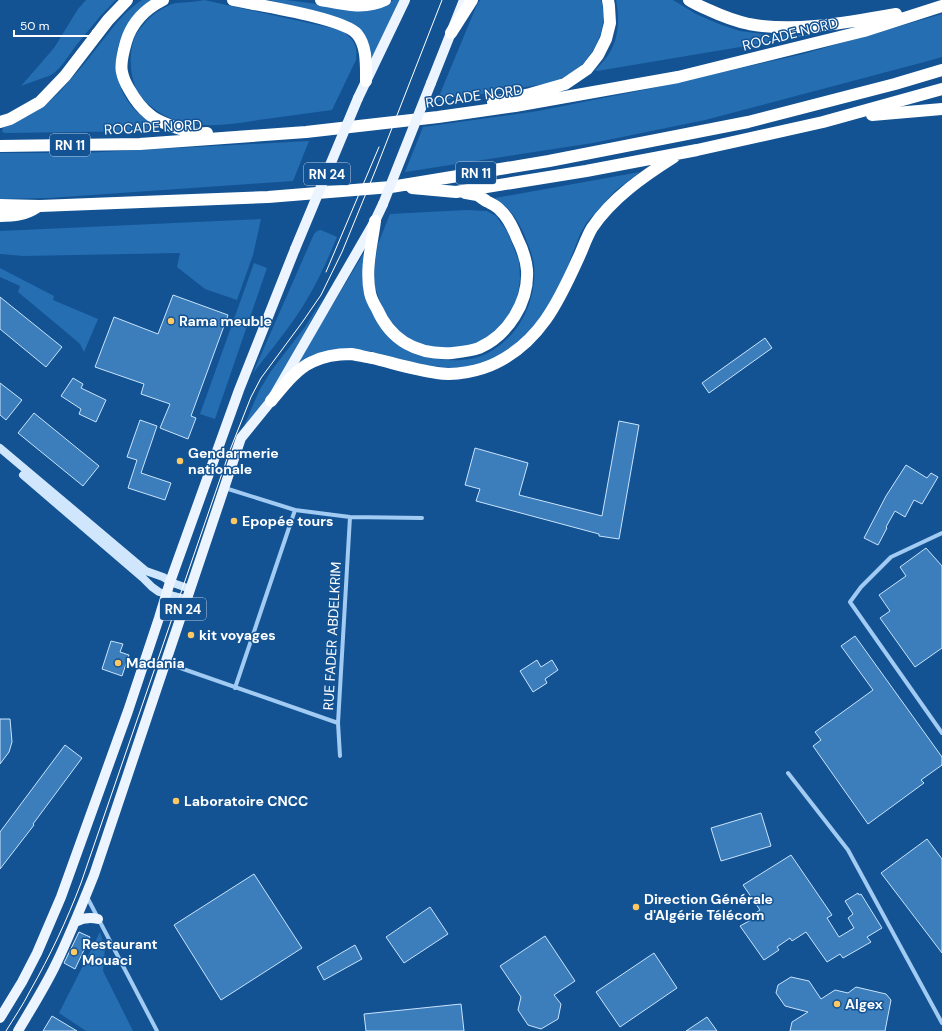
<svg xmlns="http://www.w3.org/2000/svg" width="942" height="1031" font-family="'DM Sans',sans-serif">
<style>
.green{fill:#256eb2}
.building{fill:#3c7dbb;stroke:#c9e4fd}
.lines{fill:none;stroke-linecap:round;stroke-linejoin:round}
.street{stroke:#a1cbf2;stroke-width:4}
.secondary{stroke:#d0e6fc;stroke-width:8}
.primary{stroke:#ecf5ff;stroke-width:10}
.highway{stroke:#fff;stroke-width:12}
.tram{stroke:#fff;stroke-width:1}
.primary-bridge{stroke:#ecf5ff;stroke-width:10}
.poi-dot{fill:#ffc862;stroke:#135393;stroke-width:1.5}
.labels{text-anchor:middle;stroke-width:3;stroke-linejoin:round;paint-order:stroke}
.shield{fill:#135393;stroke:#b8cbdf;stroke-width:1}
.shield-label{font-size:13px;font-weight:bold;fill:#fff}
.street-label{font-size:14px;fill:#fff;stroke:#135393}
.poi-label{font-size:14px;font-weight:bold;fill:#fff;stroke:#135393;text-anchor:start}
</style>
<rect width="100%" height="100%" fill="#135393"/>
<!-- green -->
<path class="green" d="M86,0H116C101,14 88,31 75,47C68,56 61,69 51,75C42,79 30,82 21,86L54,48L78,9Z
M142,0H152C145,8 133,18 127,27C109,53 114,89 136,111C143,118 151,122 158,128L156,131L6,133L2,132L3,128C20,120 37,112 51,100C58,94 64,87 70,80C76,73 83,66 88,59C105,39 120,14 142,0Z
M204,0L341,30C353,39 358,44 356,60L332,110C310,113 288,116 266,119C237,123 205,130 176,120C162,116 145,104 138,92C129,77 128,48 137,33C141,27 147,20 153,15C160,10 169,4 177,3C186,2 195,2 204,0Z
M269,0H286L340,7L385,5L393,0H400L372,58C367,44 360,32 348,21Z
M480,0H601C603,7 604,15 603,22C601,40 590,59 576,70C570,75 563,78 557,82L437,101L476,7Z
M616,0H673L696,14L719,24L740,31L773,35H811L597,71L595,70C599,66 603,62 606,58C619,41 620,20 616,0Z
M942,14V57L928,61L705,120L593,143L405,172L423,127L538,111L648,89L803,54Z
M309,141L293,181L49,198L0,199V153H83Z
M640,172L615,191L587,222L580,234L560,287L543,316L523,339L500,356L482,364L468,367L451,368L425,365L369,351L295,367L365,251L364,292L416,354C439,361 467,364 488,353C520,336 537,300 534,265C533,257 530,249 527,242C523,230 517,219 509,210C505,206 500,202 495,198Z
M466,210L487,211L496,216L507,231L519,261L520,278L518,294L513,310L498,331L481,342L467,347L441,350L412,342L393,326L384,311L379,299L375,286V262L378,244L390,214Z
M261,219L253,255L237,300L205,289L177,267L180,253L24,256L0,254V231Z
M321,230L337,237C328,259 318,281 306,301C291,326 271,350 253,373L314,234L317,231Z
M254,263L267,268L215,419L200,414Z
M0,268L54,296L53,300L98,319L84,352L80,344L72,337L18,292L20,286L0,277Z
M325,295L272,392L242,431L253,405L259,391L271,371L305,327Z
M100,932L105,948L103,971L133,1031H86L59,1013Z"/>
<!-- building -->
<path class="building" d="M173,295L228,315L191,416L196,418L188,439L160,428L170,404L141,394L144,384L95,367L114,317L158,334Z
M0,297L62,347L46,367L0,329Z
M765,338L772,348L709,393L702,383Z
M73,378L83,384L81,388L106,400L96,422L79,414L81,409L61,396Z
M0,383L22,400L6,420L0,415Z
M34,413L99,466L83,486L18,433Z
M140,420L157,426L141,473L171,483L165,500L128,488L137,460L127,457Z
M619,421L639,425L619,539L599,536V534L476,501L480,489L465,485L475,448L528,463L519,495L602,516Z
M906,465L927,478L931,473L938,477L922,504L914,500L905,517L895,511L886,527L887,528L878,545L864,538L886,496Z
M926,548L942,566V648L915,667L880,618L890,611L879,595L906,576L900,567Z
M855,636L942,757V765L921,780L924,783L868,824L813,746L821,740L815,732L873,690L841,646Z
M111,641L123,644L120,652L129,655L122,676L102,669Z
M537,660L541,667L552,660L558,670L545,679L547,683L533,692L520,671Z
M0,719H10L12,742L9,752L0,764Z
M65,745L82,758L33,824L34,825L0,869V832Z
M761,813L771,846L721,861L711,828Z
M927,839L942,859V953L881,873Z
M791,855L832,915L827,918L839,937L854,928L848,918L853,914L845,901L858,893L859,895L861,894L882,928L867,937L871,942L843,958L840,954L827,962L806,932L792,941L790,938L777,947L779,950L764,960L740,926L749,921L747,918L760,910L743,885Z
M254,874L302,948L221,1000L174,925Z
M430,907L448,934L404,963L386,937Z
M79,932L90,937L75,969L64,963Z
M545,936L575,981L554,995L561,1004L558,1019L541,1029L528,1025L518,1010L521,997L500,966Z
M355,945L362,959L324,980L317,967Z
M654,953L677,988L620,1027L596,992Z
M791,977L809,981L821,999L835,990L848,993L856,987L886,994L891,1000L885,1031H790L792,1022L808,1012L785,1006L776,993L778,985Z
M461,1004L464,1031H366L364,1014Z
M52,1016L77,1031H43Z
M707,1017L717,1031H686Z"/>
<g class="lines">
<!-- street -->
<path class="street" d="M225,488L295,510L350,517L422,518
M942,533L891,557L861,587L850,602L942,733
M166,663L338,723
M235,688L295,510
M340,756L338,723L350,517
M788,773L848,850L942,1023
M87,897L157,1031"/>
<!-- secondary -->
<path class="secondary" d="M0,448L146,571L163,577L173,583L190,589
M23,475L143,578L152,587L159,592L186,599"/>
<!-- primary -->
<path class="primary" d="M431,83L464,0
M358,98L405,0
M75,922C83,918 90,917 98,919
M0,1018L22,982L37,953L61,897L128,711L159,618L170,582L239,390L295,249
M18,1031C31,1009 45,987 56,964C70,935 82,905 94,875L241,438L271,401L375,221L383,204"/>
<!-- highway -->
<path class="highway" d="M163,0C145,9 132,22 126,42C124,49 120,64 122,72C123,78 126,84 129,89C134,98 141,108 150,115C158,122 181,130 192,132C197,134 202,133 207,133
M233,0C257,5 343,18 357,34C367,46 366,65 366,81
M321,0C342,4 365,10 385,0
M689,0C695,4 702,7 709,10C722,16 735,21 749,24C797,33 849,22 896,14
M451,33L472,0
M493,102L530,94L565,84L587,69L598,55L606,39L610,23L609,6L608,0
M872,115L942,109
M0,122L10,119L40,102L65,76L108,20L127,0
M0,146L140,144L306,132L438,117L515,106L678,77L864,31L942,6
M412,188L456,192L586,171L697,150L823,122L942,89
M0,205L40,206L268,197L391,187L549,161L748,122L895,84L942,70
M0,216C14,216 25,215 37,207
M375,221C372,244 365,269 370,293C371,298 374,304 377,309C391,341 418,355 452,353C461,352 471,351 479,348C508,335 529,302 527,270C526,259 522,248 517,238C513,228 508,217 500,210C497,206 492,204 488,202C484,200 481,197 477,195C474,194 469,194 465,193
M271,401C282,388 296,369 312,362C324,356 338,354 351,354C358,355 365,357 372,358C393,363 415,370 437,373C455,376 480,371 496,363C539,342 558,303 577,261C582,251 586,238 592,228C612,198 644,176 674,157"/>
<!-- tram -->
<path class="tram" d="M326,272L379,147
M6,1031C14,1018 23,1005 30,991C50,956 67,920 81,883L230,450L251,397L261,378L301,324L321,295L342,252L376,169L442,0"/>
<!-- primary-bridge -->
<path class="primary-bridge" d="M383,204L431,83
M295,249L358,98"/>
</g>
<!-- markers -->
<g class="poi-dot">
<circle cx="171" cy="321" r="4"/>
<circle cx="180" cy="461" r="4"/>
<circle cx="234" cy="521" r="4"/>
<circle cx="191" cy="635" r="4"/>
<circle cx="118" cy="663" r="4"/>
<circle cx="176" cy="801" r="4"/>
<circle cx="636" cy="907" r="4"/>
<circle cx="74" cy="952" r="4"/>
<circle cx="837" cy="1004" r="4"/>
</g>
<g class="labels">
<!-- shield labels -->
<g class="shield">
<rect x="50" y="134" width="40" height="22" rx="3"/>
<rect x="456" y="162" width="40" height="22" rx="3"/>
<rect x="304" y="163" width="46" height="22" rx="3"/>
<rect x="160" y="598" width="46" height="22" rx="3"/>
</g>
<g class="shield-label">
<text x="70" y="150">RN 11</text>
<text x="476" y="178">RN 11</text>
<text x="327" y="179">RN 24</text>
<text x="183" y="614">RN 24</text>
</g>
<!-- street labels -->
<g class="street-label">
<text transform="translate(790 34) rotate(-14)" y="5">ROCADE NORD</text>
<text transform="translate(474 96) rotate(-8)" y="5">ROCADE NORD</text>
<text transform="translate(153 127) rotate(-3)" y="5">ROCADE NORD</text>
<text transform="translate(332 636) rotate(-87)" y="5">RUE FADER ABDELKRIM</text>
</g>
<!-- poi labels -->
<g class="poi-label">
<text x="179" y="326">Rama meuble</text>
<text x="188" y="458">Gendarmerie<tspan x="188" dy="16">nationale</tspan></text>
<text x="242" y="526">Epopée tours</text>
<text x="199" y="640">kit voyages</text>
<text x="126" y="668">Madania</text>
<text x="184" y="806">Laboratoire CNCC</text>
<text x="644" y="904">Direction Générale<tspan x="644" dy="16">d'Algérie Télécom</tspan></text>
<text x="82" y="949">Restaurant<tspan x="82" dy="16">Mouaci</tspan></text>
<text x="845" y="1009">Algex</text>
</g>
</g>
<!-- scale -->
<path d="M14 30v6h79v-6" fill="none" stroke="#ffffff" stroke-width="2"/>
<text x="20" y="30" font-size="12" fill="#ffffff" stroke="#135393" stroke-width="3" paint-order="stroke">50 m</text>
</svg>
